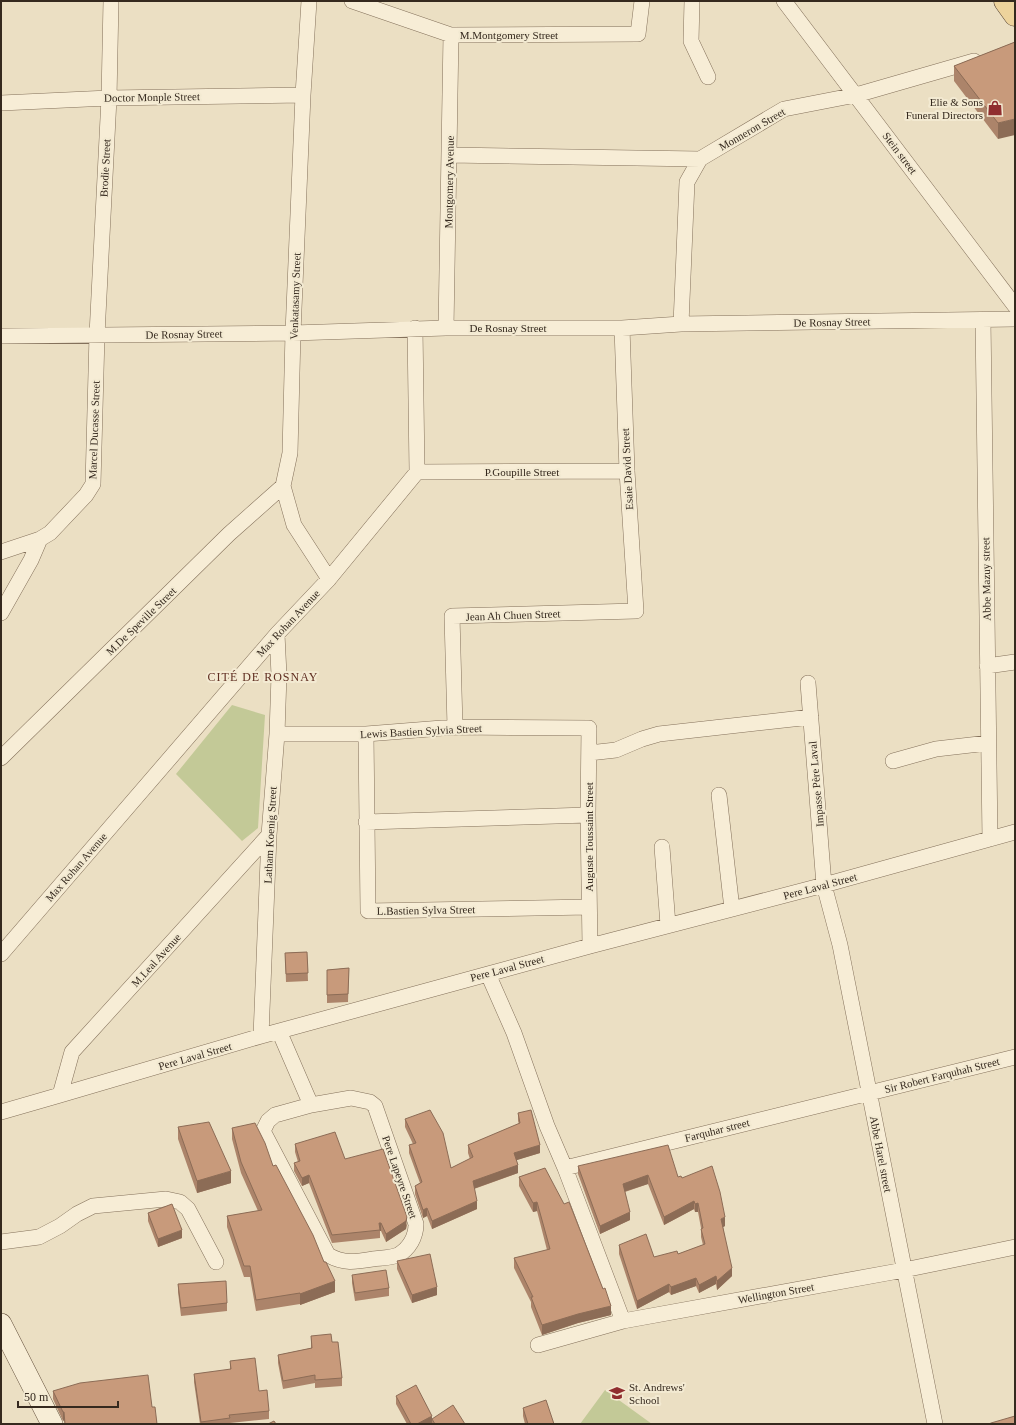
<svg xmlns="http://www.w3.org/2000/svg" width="1016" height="1425" font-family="'Times New Roman',serif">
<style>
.green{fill:#c3c997}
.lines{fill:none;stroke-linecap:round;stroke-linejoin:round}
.street-casing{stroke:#84715b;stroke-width:16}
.secondary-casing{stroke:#66523e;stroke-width:22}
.primary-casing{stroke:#523f2f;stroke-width:23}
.street{stroke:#f7edd6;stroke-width:15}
.secondary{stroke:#f7edd6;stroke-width:21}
.primary{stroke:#edd39c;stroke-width:22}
.wall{fill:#ac846a}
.shaded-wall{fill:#8c6c56}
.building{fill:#c89a7b;stroke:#8c6c56}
.labels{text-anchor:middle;stroke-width:4;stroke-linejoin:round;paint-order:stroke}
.street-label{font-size:11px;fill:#35291e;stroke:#f3ead2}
.poi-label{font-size:11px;fill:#35291e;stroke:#f3ead2;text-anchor:end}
.neighbourhood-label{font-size:12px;letter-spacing:1px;fill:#5f2d20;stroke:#f3ead2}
</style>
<rect width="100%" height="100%" fill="#ebdfc3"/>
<!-- green -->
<path class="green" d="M232,705L265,715L258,828L242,841L176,774Z
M605,1390L652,1424H580Z"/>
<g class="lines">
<defs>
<path id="street" d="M309,1L303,95L293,333L290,453L283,486L294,525L329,579
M352,1L451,35L638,34L642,1
M692,1L691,41L708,77
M784,1L1015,306
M1,103L109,98L303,95
M449,155L700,159
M983,320L990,839
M681,324L687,182L700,159L784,109L856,95L974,61
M446,328L451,35
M1,336L293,333L446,328H622L681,324L1015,319
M417,472L627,471
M1,552L40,539L50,533L86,495L93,484L97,335L109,98L111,1
M1,613L31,560L40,539
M987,666L1015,662
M808,683L824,885L840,945L935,1424
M455,727L452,616L636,611L627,471L622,328
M277,734H366L455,727L589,728L588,815L590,946
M366,734L368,911L589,907
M589,753L616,750L642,739L659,734L811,717
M1,758L229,534L283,486
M893,761L936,749L988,743
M719,795L732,909
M366,822L588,815
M662,847L668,925
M1,954L277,634L329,579L417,472L415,328
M488,974L514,1033L547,1126L565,1168L623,1321
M279,1031L311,1105
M261,1036L269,835L277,734L279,675L277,634
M60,1095L72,1052L269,835
M351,1098L370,1102L375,1106L416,1224C416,1237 409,1249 398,1255C391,1258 380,1258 373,1259C355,1262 344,1264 328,1255L263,1131L268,1121L275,1115L311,1105Z
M1,1112L60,1095L261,1036L488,974L590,946L824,885L1015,832
M565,1168L1015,1057
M1,1242L39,1237L60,1226L77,1214L93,1206L166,1199L180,1202L188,1209L216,1262
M538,1345L623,1321L904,1270L1015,1247"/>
<path id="secondary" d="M1,1324L52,1424"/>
<path id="primary" d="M1005,1L1015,15"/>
</defs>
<!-- street casing -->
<use href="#street" class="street-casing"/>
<!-- secondary casing -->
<use href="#secondary" class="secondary-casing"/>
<!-- primary casing -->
<use href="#primary" class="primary-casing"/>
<!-- street -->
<use href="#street" class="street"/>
<!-- secondary -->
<use href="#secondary" class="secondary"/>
<!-- primary -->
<use href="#primary" class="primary"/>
</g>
<!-- wall -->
<path class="wall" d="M1015,42L998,139L954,81V66Z
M307,952L308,981L286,982L285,953Z
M349,968L348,1002L327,1003V970Z
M518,1113L540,1153L516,1160L518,1173L474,1189L477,1209L432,1229L427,1216L423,1218L415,1194V1186L420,1183L409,1153V1145L413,1144L405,1127V1119L451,1168L470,1159L468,1153V1145L519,1124L518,1121Z
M178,1127L231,1183L197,1193L178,1139Z
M232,1128L273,1166L335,1292L300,1305V1304L256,1311L250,1277H244L227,1227V1216L258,1211L241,1173L232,1139Z
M295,1144L345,1159L407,1225L406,1229L386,1242L381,1231H380V1238L332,1243L309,1183L302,1186L294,1171V1163L298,1162L295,1152Z
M578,1166L678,1177L682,1178L725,1226L723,1227L732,1276L717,1290L716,1284L699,1293L696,1286L671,1295L669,1292L637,1309L619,1254V1245L654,1257L678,1254L703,1245L701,1237V1228L698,1212H695L694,1209L664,1225L648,1184L625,1192L630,1220L600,1234L578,1174Z
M545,1168L611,1315L578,1323L542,1335L531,1307V1302L514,1268V1258L547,1250L537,1211L533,1212L519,1186V1177Z
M148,1213L182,1238L158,1247L148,1221Z
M397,1261L437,1295L412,1303L397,1269Z
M352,1275L389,1288V1296L355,1301L352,1283Z
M178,1284L227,1303V1311L181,1316L178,1292Z
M311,1336L332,1342L342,1378V1386L315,1388V1383L283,1389L278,1363V1355L311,1348Z
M230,1361L259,1391L269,1411V1419L230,1423V1424H200L194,1382V1374L230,1370Z
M53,1391L152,1407L157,1424H65L64,1420L63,1421L53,1399Z
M396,1396L432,1419L465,1424H407L396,1404Z
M523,1408L554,1424H525L523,1416Z"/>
<!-- shaded-wall -->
<path class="shaded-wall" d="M1015,119V135L998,139V123Z
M540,1145V1153L514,1161V1153Z
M518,1165V1173L473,1189V1181Z
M231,1171V1183L197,1193V1181Z
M309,1175V1183L302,1186V1178Z
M648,1175V1184L623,1192V1184Z
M477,1201V1209L432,1229V1221Z
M694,1201V1209L664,1225V1217Z
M537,1202V1211L533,1212V1203Z
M698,1203V1212H695V1204Z
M427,1208V1216L423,1218V1210Z
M630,1212V1220L600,1234V1226Z
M407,1217L406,1229L386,1242V1234Z
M725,1217V1226L721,1228V1219Z
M379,1223H381V1231H380Z
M182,1230V1238L158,1247V1239Z
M732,1268V1276L717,1290V1281Z
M716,1276V1284L699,1293V1285Z
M696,1278V1286L671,1295V1287Z
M335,1281V1292L300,1305V1294Z
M669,1284V1292L637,1309V1301Z
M437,1287V1295L412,1303V1295Z
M611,1306V1315L578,1323L542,1335V1325L578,1314Z
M63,1412H64V1420L63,1421Z
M432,1416V1424H417Z"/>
<!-- building -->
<path class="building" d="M1015,42V119L998,123L954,66Z
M307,952L308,973L286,974L285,953Z
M349,968L348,994L327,995V970Z
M430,1110L443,1133L451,1168L473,1157L468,1145L520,1123L518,1113L531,1110L540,1145L514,1153L518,1165L473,1181L477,1201L432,1221L427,1208L423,1210L415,1186L422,1182L409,1145L416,1143L405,1119Z
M209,1122L231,1171L197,1181L178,1127Z
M255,1123L265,1143L273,1166L276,1165L313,1235L324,1262H326L335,1281L300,1294V1293L256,1300L250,1266H244L227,1216L262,1210L241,1162L232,1128Z
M335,1132L345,1159L383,1149L407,1217L406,1221L386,1234L381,1223H379L380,1230L332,1235L309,1175L302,1178L294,1163L300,1161L295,1144Z
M668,1145L678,1177L681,1176L682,1178L712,1166L720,1192L725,1217L721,1219L732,1268L717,1281L716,1276L699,1285L696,1278L671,1287L669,1284L637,1301L619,1245L646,1234L654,1257L677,1251L678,1254L705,1244L701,1229L703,1228L698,1203L695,1204L694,1201L664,1217L648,1175L623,1184L630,1212L600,1226L578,1166Z
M545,1168L564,1204L569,1202L603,1289L605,1288L611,1306L578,1314L542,1325L531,1297H533L514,1258L550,1249L537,1202L533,1203L519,1177Z
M172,1204L182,1230L158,1239L148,1213Z
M430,1254L437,1287L412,1295L397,1261Z
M386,1270L389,1288L355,1293L352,1275Z
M226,1281L227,1303L181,1308L178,1284Z
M331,1334L332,1342H338L342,1378L315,1380V1375L283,1381L278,1355L312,1348L311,1336Z
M255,1358L259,1391L267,1390L269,1411L229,1415L230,1418L201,1422L194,1374L231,1369L230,1361Z
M148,1375L152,1407H155L157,1424H65L64,1412H63L53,1391L80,1383Z
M416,1385L432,1416L417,1424H411L396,1396Z
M546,1400L554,1424H528L523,1408Z
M453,1405L465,1424H435L432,1419Z
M1015,1416V1424H989L991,1423Z
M274,1421L276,1424H268Z"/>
<!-- icons -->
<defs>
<symbol id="shop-bare" viewBox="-9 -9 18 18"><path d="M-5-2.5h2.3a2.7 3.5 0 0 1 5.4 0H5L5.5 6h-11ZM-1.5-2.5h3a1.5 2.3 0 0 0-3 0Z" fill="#902e2f" stroke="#f3ead2" stroke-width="2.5" paint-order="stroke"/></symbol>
<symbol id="school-bare" viewBox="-9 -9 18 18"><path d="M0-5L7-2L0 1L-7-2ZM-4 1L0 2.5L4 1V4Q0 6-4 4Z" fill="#902e2f" stroke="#f3ead2" stroke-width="2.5" paint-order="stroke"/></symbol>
</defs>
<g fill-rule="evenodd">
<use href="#shop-bare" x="984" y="97" width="22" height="22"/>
<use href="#school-bare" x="606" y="1382" width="22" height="22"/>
</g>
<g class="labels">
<!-- street labels -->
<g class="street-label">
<text x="509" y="39">M.Montgomery Street</text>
<text transform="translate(152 97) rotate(-1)" y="4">Doctor Monple Street</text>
<text transform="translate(752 129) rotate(-30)" y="4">Monneron Street</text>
<text transform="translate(900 153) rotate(53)" y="4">Stein street</text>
<text transform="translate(105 168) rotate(-87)" y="4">Brodie Street</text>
<text transform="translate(449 182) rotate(-89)" y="4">Montgomery Avenue</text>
<text transform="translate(295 296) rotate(-88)" y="4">Venkatasamy Street</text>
<text transform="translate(832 322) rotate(-1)" y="4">De Rosnay Street</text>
<text x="508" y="332">De Rosnay Street</text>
<text transform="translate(184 334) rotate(-1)" y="4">De Rosnay Street</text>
<text transform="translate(94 430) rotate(-88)" y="4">Marcel Ducasse Street</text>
<text transform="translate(627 469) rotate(-93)" y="4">Esaie David Street</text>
<text x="522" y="476">P.Goupille Street</text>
<text transform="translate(986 579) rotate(-91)" y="4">Abbe Mazuy street</text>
<text transform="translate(513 615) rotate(-2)" y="4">Jean Ah Chuen Street</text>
<text transform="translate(141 621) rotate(-44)" y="4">M.De Speville Street</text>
<text transform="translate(288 623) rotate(-47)" y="4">Max Rohan Avenue</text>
<text transform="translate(421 731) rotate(-3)" y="4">Lewis Bastien Sylvia Street</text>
<text transform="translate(816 784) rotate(-95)" y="4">Impasse Père Laval</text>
<text transform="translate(270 835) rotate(-87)" y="4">Latham Koenig Street</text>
<text transform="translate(589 837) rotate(-90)" y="4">Auguste Toussaint Street</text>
<text transform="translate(76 867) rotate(-49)" y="4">Max Rohan Avenue</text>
<text transform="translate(820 886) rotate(-15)" y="4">Pere Laval Street</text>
<text transform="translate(426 910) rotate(-1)" y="4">L.Bastien Sylva Street</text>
<text transform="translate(156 960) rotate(-48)" y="4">M.Leal Avenue</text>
<text transform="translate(507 968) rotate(-15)" y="4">Pere Laval Street</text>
<text transform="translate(195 1056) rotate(-16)" y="4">Pere Laval Street</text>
<text transform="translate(942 1075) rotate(-14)" y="4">Sir Robert Farquhah Street</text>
<text transform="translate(717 1130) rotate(-14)" y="4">Farquhar street</text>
<text transform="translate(881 1154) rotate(79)" y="4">Abbe Harel street</text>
<text transform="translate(400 1177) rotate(71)" y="4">Pere Lapeyre Street</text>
<text transform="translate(776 1293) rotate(-10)" y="4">Wellington Street</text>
</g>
<!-- poi labels -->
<g class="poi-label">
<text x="983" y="106">Elie &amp; Sons<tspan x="983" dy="13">Funeral Directors</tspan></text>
<text x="629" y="1391" text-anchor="start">St. Andrews'<tspan x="629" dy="13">School</tspan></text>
</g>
<!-- neighbourhood labels -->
<g class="neighbourhood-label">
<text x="263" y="681">CITÉ DE ROSNAY</text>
</g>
</g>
<!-- border -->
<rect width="1016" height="1425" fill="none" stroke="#35291e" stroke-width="4"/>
<!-- scale -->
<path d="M18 1401v6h100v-6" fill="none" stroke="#35291e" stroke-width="2"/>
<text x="24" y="1401" font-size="12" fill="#35291e" stroke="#f3ead2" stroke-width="3" paint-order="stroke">50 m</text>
</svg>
